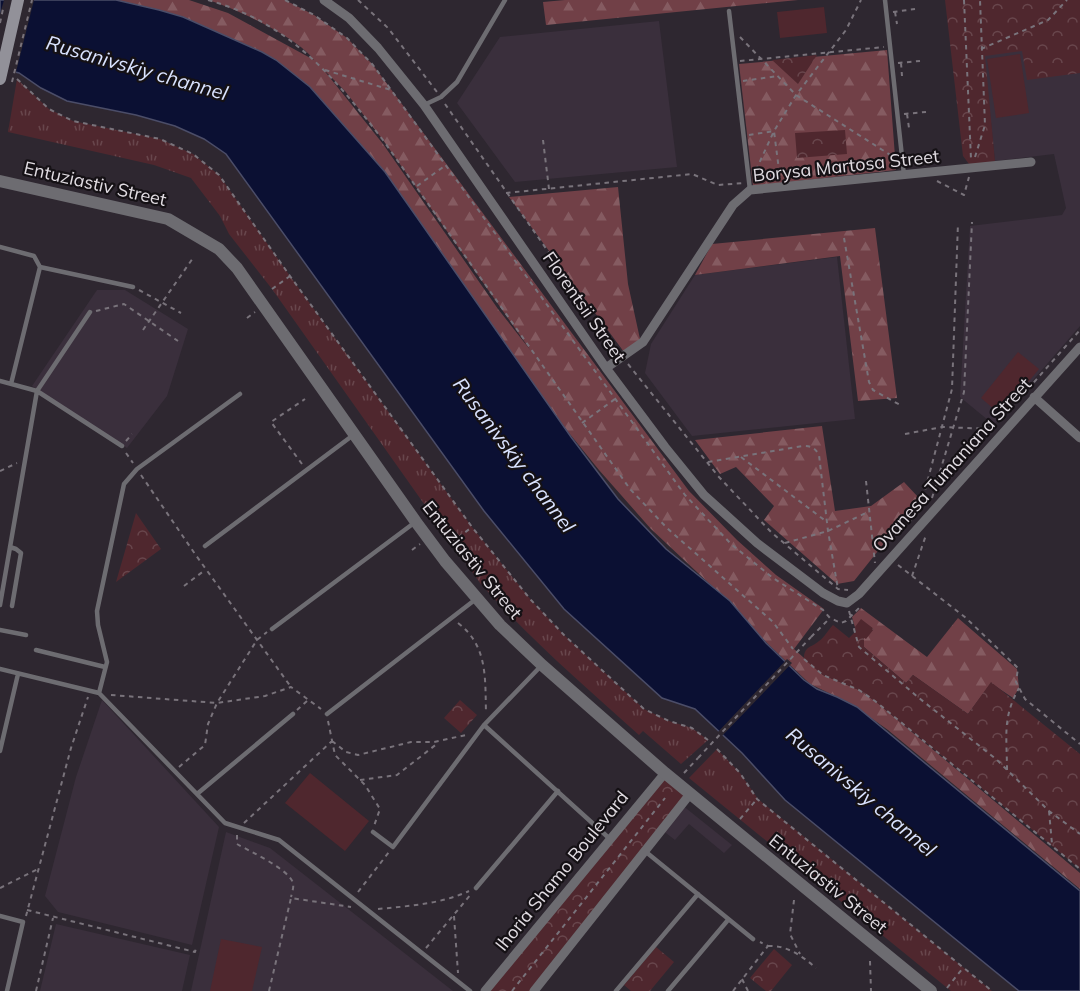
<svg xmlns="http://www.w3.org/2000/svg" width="1080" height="991" font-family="Mulish,sans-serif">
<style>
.built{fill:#3a2f3c}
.grass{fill:url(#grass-tufts)}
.forest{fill:url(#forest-firs);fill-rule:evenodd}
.park{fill:url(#park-crowns)}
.pitch{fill:#4f272e}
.water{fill:#0b1033;stroke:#4b4d68;stroke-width:1.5}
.pier{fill:#2e2730}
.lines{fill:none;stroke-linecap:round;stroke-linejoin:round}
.path{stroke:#79737b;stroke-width:2;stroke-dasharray:4.5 4.5;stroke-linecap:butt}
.service{stroke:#6d6c71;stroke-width:4.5}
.minor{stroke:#6d6c71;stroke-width:9}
.tertiary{stroke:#6d6c71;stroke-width:12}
.path-bridge{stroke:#79737b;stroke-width:2;stroke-dasharray:4.5 4.5;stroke-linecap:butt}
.secondary-bridge{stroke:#929199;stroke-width:12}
.labels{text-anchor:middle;stroke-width:4.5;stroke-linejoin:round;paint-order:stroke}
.street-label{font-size:18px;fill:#e1dce2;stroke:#151115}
.water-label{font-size:20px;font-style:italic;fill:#dae3ff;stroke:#151115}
</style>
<defs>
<pattern id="grass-tufts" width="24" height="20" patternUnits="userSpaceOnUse" patternTransform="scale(1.5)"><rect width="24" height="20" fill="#4f272e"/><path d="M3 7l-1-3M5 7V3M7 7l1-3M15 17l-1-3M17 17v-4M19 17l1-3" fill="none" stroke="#68464c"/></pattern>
<pattern id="forest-firs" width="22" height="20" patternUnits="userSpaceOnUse" patternTransform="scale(1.5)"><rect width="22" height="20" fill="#714047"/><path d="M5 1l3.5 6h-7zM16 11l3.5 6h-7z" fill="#855b61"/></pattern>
<pattern id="park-crowns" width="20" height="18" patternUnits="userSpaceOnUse" patternTransform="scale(1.5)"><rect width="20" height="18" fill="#4f272e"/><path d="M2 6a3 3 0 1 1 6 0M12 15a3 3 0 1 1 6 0" fill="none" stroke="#68464c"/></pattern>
</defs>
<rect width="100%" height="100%" fill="#2e2730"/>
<!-- built -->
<path class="built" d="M659,21L677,167L515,182L457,103L500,37Z
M1080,36V326L994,425L960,397L970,226L1062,215L1066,208L1054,154L995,161L984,54Z
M837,257L855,419L692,436L645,373L651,344L695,275Z
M97,290H125L188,329L167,396L127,448L32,386Z
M102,700L219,827L192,945L58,912L45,896L76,777Z
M682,805L732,845L724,853L689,824L675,840L662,830Z
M226,832L270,848L453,991H191Z
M56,924L190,955L182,991H40Z"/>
<!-- grass -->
<path class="grass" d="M17,79L49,109L73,121L160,139L193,154L219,175L290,276L472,527L531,600L564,635L644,709L669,721L692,728L708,740L681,764L643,731L639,735C584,686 529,638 480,583L272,289L229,234L220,216L191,178L154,165L8,132Z
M717,749L740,773L758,799L992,991H951L689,778Z"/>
<!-- forest -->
<path class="forest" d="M115,0H189L228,13L314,60C299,38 235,8 208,0H285L314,15L347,38L373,65L689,491L737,540L776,575L824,609L794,649L823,675L859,690L875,701L1080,873V889L888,730L850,703L810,684L769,645L714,588L651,529L599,470L556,417L420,223L276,60L183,17ZM323,69L345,91L383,140L531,351L498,309L383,144Z
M565,0H798L546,25L543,2Z
M887,50L896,170L753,186L739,64Z
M618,187L628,284L640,339L624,352L509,197Z
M875,228L897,398L858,401L840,256L695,275L712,244Z
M822,426L835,511L871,506L904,482L918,497L905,517L854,581L837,584L764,520L774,506L736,467L720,474L695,440Z
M861,608L927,657L958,618L1017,669L1019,688L1013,698L991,683L968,714L913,675L906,683L864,647L863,637L856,631L852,617Z"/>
<!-- park -->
<path class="park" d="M945,0H1080V73L1027,80L1022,51L985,56L995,161L972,168L963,156Z
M817,55L798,84L772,60Z
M845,130L847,154L797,158L795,133Z
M136,513L161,549L116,582Z
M861,619L874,629L866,639L864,638V647L906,683L913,675L968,714L991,682L1080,754V869L875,701L859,690L823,675L804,659C804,646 811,648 819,641C824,638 828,630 833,625L849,638L856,631L855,627Z
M460,700L477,715L461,733L444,718Z
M665,773L690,794L534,991H485Z
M656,947L674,962L650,991H631L624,985Z
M774,949L792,965L771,991H766L750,978Z"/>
<!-- pitch -->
<path class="pitch" d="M824,7L827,33L780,38L777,12Z
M1020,54L1029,113L996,118L987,59Z
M1018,352L1039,369L1001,415L981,398Z
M310,773L369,821L345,851L285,803Z
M221,939L262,947L252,991H210Z"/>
<!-- water -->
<path class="water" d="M0,0H116L159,10L183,17L262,52L276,60L310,87L385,172L571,437L618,499L666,549L730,601L766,643L804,680L817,689L837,697L857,707L1080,891V991H1019L785,800L742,753L695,709L662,698L564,609L484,511L226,154L204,139L175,126L136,115L67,101L41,88L19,73L0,68Z"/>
<!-- pier -->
<path class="pier" d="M4,0H34L15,76L0,71V14Z
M787,659L792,663L721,737L717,733Z"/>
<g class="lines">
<!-- path -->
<path class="path" d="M208,0C290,23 333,76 383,140L630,489L667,528L773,622L793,649
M285,0L314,15L347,38L373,65L685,495L731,544L773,578L823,610L830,618L841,623L846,621L860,607
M358,0L388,28L437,92
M964,0L971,159
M893,12L915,9
M895,12L897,24
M0,23L3,9
M740,37L796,95L895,158
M981,49L1048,20L1067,0
M740,61L884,47
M898,63L920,61
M901,63L902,76
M325,70L391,90
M17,79L49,109L73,121L160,139L193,154L219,175L290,276L472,527L531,600L564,635L644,709L669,721L692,728L708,740
M743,81L778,76
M445,104L617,350
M904,114L926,112
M907,114L909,128
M749,135L774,131L780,178
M543,140L549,189
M975,157L985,125L980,0
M756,170L774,131L796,95L846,30L861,0
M937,181L964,195L969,177
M417,186L446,165
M506,193L692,174L718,185L744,183
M844,238L869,382L873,390L902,406
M272,289L290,276
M139,290L181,313
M96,311L124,304L178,341
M247,318L255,312
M143,330L193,258
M628,364L718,476L771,532L838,589L848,590
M1028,389L1080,330
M582,423L615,399
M905,434L942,427L993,429
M126,441L132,434
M126,453L133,463
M741,457L827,522
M708,462L803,446C812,446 815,448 819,455L828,531L838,589
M302,464L271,422L305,399
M0,471L17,463
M141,475L195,554L291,687
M866,481L875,563
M932,498L964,392L972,222
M910,522L924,494L952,389L958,223
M451,543L472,527
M785,543L828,531L868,512
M412,550L420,544
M898,565L966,618L1018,668L1016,682L1025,699L1080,744
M912,576L926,535
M184,586L205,570
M849,611L859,647L919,698L996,759L1049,811L1080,834
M458,623C488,646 485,678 486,713
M811,637L830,618
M804,659L823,675L859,690L875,701L1080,869
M111,695L217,703L265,696L291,687L321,709
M297,710L308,700
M328,721L335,755L365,785L380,809L374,826
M332,741L346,752L358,755L411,742H434L466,735
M717,749L740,773L757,799L992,991
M179,767L205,745L208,724L217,703L257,640L267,632
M1007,770C1007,737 1002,718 1019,688
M684,773L698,758
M360,780L397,775L438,743
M1049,811L1052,844
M740,819L757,799
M244,823L332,741
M237,835V844C249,851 289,869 293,883C294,887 292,893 291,897
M0,888L38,869
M358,892L389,852
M794,900L790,934L800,954
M378,909C409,906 441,904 469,891
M27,910L195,952L196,948
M26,916L71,748L88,697
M454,916L458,973
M768,946C787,945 802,956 816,968
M426,948L472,893
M870,961L871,991
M742,979L748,991
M947,988L963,968
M36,991L53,918
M269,991L291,898L351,907
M512,991L665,798
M733,991L768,946L760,942"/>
<!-- service -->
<path class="service" d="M885,0L904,175
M729,11L750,190
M424,105L441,97L457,82L505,0
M0,247L34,256L40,267L11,384
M40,267L133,287
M0,381L37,391L122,446
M205,546L352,436
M10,547L16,549L21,553L12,606
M0,605L37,391L90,312
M272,629L414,523
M0,630L26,635
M36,650L105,667
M0,669L99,693L225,823L279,840L470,991
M99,693L107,662L98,625L97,611L124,484L137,469L240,394
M327,714L476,599
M484,725L610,839
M0,751L18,674
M197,794L293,714
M373,832L393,847L484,725L540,667
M646,852L753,939
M476,888L558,791
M0,916L23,922L7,991
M616,991L698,894
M668,991L728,920"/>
<!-- minor -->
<path class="minor" d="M324,0L349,18L378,48L424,105L606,368L665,447L704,495L757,543L823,593L838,601L847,603L859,594L1080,347
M606,368L643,342L733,205L750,190L1031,162
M1034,397L1080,438
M485,991L665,773
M534,991L690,794"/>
<!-- tertiary -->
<path class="tertiary" d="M0,181L168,219L219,249L237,268L416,522L445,561L500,625L542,665L665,773L931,991"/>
<!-- path-bridge -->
<path class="path-bridge" d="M12,82L32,0
M698,758L811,637"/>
<!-- secondary-bridge -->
<path class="secondary-bridge" d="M0,79L18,0"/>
</g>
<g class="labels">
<!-- street labels -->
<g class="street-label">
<text transform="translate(846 166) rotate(-6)" y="6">Borysa Martosa Street</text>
<text transform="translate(95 184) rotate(13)" y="6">Entuziastiv Street</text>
<text transform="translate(584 307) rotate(55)" y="6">Florentsii Street</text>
<text transform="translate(952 465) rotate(-48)" y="6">Ovanesa Tumaniana Street</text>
<text transform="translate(472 560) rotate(51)" y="6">Entuziastiv Street</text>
<text transform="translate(562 871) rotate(-51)" y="6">Ihoria Shamo Boulevard</text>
<text transform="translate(828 884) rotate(39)" y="6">Entuziastiv Street</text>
</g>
<!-- water labels -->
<g class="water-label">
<text transform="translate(137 68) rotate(16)" y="7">Rusanivskiy channel</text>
<text transform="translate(514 455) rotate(53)" y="7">Rusanivskiy channel</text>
<text transform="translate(861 792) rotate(40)" y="7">Rusanivskiy channel</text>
</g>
</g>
</svg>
